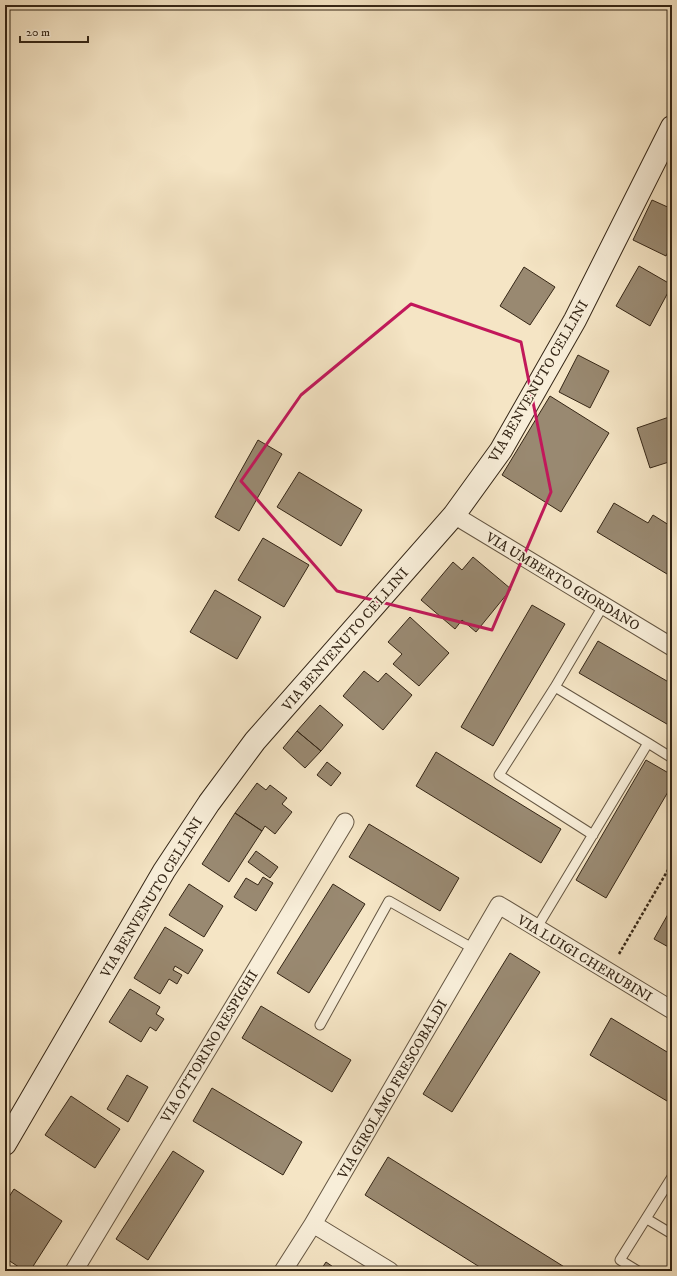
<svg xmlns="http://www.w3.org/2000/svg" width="677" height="1276" font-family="'IM FELL DW Pica',serif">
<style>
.building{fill:#998971;stroke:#352616}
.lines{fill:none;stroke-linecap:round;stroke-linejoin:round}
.lane-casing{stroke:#655642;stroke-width:11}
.street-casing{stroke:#655642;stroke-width:19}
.secondary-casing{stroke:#352616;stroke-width:24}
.path{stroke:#352616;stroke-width:2.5;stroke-dasharray:3 2;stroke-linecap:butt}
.lane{stroke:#f8eed9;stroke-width:9}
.street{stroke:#f8eed9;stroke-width:17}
.secondary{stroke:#f8eed9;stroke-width:22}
.marked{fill:none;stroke:#c2185b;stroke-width:3;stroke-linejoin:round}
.labels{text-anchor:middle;stroke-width:3.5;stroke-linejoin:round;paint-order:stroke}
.street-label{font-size:14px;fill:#352616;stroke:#f8eed9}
</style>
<rect width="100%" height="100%" fill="#f5e5c5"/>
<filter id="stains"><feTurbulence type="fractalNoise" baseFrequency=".005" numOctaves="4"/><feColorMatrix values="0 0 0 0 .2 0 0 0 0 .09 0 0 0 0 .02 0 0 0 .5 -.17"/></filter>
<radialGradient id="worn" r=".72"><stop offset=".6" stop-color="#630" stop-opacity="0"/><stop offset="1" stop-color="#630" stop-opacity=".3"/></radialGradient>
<!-- building -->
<path class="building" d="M652,200L672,209V244L666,256L633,240Z
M639,266L672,285L650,326L616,306Z
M524,267L555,287L530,325L500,306Z
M578,355L609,371L590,408L559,392Z
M550,396L609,433L561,512L502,475Z
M672,416V461L650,468L637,428Z
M258,440L282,454L239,531L215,517Z
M299,472L362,510L341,546L277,507Z
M614,503L648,523L653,515L672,527V577L597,532Z
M263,538L309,565L284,607L238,580Z
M473,557L511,589L476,632L462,620L455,629L421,600L453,562L462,570Z
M215,590L261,617L237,659L190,632Z
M532,605L565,624L493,746L461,727Z
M410,617L449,653L419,686L393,664L402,654L388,642Z
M598,641L672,684V727L579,673Z
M364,671L378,682L386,673L412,695L383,730L343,696Z
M320,705L343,725L321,751L297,731Z
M297,731L321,751L305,768L283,748Z
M436,752L561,829L541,863L416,786Z
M646,760L672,775V785L606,898L576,880Z
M327,762L341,773L331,786L317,775Z
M257,783L266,790L270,785L287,798L282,804L292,812L275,834L265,826L262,831L235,813Z
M235,813L262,831L229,882L202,864Z
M369,824L459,878L440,911L349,857Z
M256,851L278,867L270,878L248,862Z
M263,877L273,883L256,911L234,897L246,878L258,885Z
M189,884L223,906L204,937L169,915Z
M333,884L365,904L309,993L277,973Z
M672,907V949L654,939Z
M165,927L203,950L188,974L175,966L173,970L182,975L177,984L169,979L160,994L134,978Z
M510,953L540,972L452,1112L423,1094Z
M130,989L160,1007L156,1014L164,1019L156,1031L150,1027L141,1042L109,1022Z
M261,1006L351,1060L332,1092L242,1038Z
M611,1018L672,1055V1104L590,1055Z
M127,1075L148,1087L128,1122L107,1109Z
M212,1088L302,1142L283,1175L193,1121Z
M71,1096L120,1129L95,1168L45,1135Z
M173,1151L204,1171L148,1260L116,1239Z
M388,1157L566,1268L564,1271H486L365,1195Z
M14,1189L62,1221L30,1271H25L5,1258V1203Z
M326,1262L339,1271H320Z"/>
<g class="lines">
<defs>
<path id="lane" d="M555,687L499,775L593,835
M648,743L672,758
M536,929L648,743L555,687L603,606
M320,1025L389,901L474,949
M647,1219L672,1234
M638,1271L620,1260L672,1177"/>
<path id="street" d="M454,515L672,647
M313,1224L390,1271
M74,1271L345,822
M283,1271L313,1224L499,905L672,1010"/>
<path id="secondary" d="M5,1144L164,871L209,803L255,741L454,515L501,450L575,320L672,127"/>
</defs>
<!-- lane casing -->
<use href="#lane" class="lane-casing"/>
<!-- street casing -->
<use href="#street" class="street-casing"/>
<!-- secondary casing -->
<use href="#secondary" class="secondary-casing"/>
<!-- path -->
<path class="path" d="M619,954L672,863"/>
<!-- lane -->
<use href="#lane" class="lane"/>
<!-- street -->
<use href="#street" class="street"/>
<!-- secondary -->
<use href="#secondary" class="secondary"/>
</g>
<!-- marked area -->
<path class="marked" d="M411,304L521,342L551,492L492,630L337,591L241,481L301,395Z"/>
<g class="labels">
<!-- street labels -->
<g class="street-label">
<text transform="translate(538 381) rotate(-60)" y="5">VIA BENVENUTO CELLINI</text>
<text transform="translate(563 581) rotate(31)" y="5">VIA UMBERTO GIORDANO</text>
<text transform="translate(345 639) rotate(-49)" y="5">VIA BENVENUTO CELLINI</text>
<text transform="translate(151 897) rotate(-59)" y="5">VIA BENVENUTO CELLINI</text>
<text transform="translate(585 958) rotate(31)" y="5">VIA LUIGI CHERUBINI</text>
<text transform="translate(209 1046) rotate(-59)" y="5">VIA OTTORINO RESPIGHI</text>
<text transform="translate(392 1089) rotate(-60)" y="5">VIA GIROLAMO FRESCOBALDI</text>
</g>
</g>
<!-- margin -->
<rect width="677" height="1276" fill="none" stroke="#f5e5c5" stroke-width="20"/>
<rect x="6" y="6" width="665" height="1264" fill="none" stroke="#352616" stroke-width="2"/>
<rect x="10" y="10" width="657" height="1256" fill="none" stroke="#352616"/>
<!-- scale -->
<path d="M20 36v6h68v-6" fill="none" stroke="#352616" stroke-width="2"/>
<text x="26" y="36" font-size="12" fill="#352616" stroke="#f8eed9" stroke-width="3" paint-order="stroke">20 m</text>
<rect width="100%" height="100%" filter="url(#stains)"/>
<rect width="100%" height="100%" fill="url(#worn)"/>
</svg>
